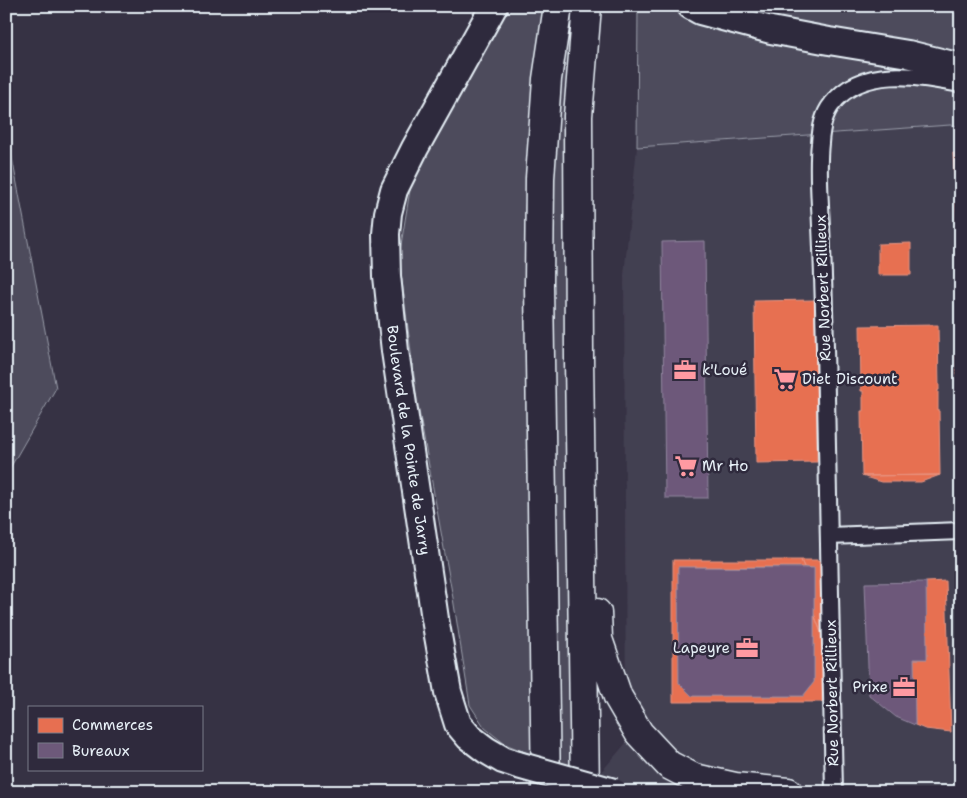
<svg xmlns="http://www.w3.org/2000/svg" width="967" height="798" font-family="'Shantell Sans',sans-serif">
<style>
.built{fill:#433f51}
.green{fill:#4d4b5c;stroke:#9a9eaa}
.shops{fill:#e76f51;stroke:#e79683}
.offices{fill:#6d597a;stroke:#9287a0}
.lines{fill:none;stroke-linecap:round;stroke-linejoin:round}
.street-casing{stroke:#e8f1f8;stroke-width:20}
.primary-casing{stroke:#e8f1f8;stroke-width:30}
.highway-casing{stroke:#e8f1f8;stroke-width:31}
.street{stroke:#2f2a3d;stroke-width:16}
.primary{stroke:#2f2a3d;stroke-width:26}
.highway{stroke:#2f2a3d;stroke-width:28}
.primary-bridge-casing{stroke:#e8f1f8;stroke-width:30;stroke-linecap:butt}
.primary-bridge{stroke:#2f2a3d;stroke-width:26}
.labels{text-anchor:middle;stroke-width:5;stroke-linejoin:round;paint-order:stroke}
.street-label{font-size:15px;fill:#e8f1f8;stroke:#2f2a3d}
.poi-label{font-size:15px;fill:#e8f1f8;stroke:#2f2a3d;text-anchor:start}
</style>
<rect width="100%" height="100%" fill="#363244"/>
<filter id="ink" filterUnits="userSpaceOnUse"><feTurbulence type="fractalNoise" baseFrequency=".02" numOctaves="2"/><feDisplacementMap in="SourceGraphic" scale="10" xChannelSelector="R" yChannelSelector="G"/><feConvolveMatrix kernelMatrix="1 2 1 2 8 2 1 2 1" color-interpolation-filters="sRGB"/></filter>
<g filter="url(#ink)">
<!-- built -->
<path class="built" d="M950,125L961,126V792H584L626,743L624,275L637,147Z"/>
<!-- green -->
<path class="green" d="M509,6H548L525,207L538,757L505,744L485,728L470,705L453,598L417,400L399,257L412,178L467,77Z
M575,6V792H560C559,659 557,525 554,392C553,294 550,194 559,96C562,66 568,36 575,6Z
M638,6H961V126L950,125L637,147Z
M6,126L56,388L6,475Z"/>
<!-- shops -->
<path class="shops" d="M953,153H961V289Z
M911,243V275H878V244Z
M815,300L817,462L756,463L754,301Z
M938,325L939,390H938V411H939L940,475L862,476L861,411H863V391H861L860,326Z
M956,343H961V375L957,376Z
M940,475L921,482H881L862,476Z
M957,551H961V584H957Z
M673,560H801L804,567H678L679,683L692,696H803L814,682V614L822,635V702H673Z
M801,560H822V635L814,614V568L804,567Z
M946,581L951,732L925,729L915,725L914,659H927L926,582Z"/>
<!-- offices -->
<path class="offices" d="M705,241L708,498H665L662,242Z
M678,567L814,568V682L803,696H692L679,683Z
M926,582L927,659H914L915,725L896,717L869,695L865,583Z"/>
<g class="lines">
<defs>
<path id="street" d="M829,536L961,531
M834,792C831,643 828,495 825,347C824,306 823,266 821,226C820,199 817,170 820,143C821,129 823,115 832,104C862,65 919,76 961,84"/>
<g id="primary">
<path id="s1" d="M494,6L415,148L394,190L388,213L386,234L387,276L395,351L435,619L448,692L458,724L469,737L486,750L503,760L518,765"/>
<path d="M691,6L700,11L771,30L829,41L908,54L961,67"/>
</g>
<path id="highway" d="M597,613L598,639L618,697L639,733L669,765L694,778L735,787L788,792
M546,792L539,285L540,178L547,79L558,6
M585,792L579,358L578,116L587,6"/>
</defs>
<!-- street casing -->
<use href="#street" class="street-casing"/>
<!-- primary casing -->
<use href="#primary" class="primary-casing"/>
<!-- highway casing -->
<use href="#highway" class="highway-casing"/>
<!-- street -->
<use href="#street" class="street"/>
<!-- primary -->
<use href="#primary" class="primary"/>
<!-- highway -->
<use href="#highway" class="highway"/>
<defs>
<path id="primary-bridge" d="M518,765L614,792"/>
</defs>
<!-- primary-bridge casing -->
<use href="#primary-bridge" class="primary-bridge-casing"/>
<!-- primary-bridge -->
<use href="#primary-bridge" class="primary-bridge"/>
</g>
</g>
<!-- icons -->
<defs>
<symbol id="office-bare" viewBox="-9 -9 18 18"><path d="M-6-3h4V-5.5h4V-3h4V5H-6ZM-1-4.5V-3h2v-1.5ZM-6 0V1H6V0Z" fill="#ff9aa2" stroke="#2f2a3d" stroke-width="2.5" paint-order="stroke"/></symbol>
<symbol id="supermarket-bare" viewBox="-9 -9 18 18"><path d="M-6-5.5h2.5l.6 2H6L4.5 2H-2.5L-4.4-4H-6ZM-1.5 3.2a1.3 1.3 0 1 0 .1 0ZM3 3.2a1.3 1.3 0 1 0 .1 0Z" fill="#ff9aa2" stroke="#2f2a3d" stroke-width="2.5" paint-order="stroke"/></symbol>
</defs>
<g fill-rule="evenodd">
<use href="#office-bare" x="669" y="354" width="32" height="32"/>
<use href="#supermarket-bare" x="769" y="363" width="32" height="32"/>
<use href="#supermarket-bare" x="670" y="450" width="32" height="32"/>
<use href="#office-bare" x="731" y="632" width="32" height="32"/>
<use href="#office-bare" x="888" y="671" width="32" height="32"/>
</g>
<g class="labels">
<!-- street labels -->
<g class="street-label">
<text transform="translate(823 288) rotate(-92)" y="5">Rue Norbert Rillieux</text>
<text dy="5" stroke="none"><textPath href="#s1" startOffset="462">Boulevard de la Pointe de Jarry</textPath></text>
<text transform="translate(832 693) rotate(-91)" y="5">Rue Norbert Rillieux</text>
</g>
<!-- poi labels -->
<g class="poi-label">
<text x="702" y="375">k'Loué</text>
<text x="802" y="384">Diet Discount</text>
<text x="702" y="471">Mr Ho</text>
<text x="730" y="653" text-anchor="end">Lapeyre</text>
<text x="888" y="692" text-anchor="end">Prixe</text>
</g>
</g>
<!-- margin -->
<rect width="967" height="798" fill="none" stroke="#2f2a3d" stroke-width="25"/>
<rect x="12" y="12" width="942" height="773" fill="none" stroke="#e8f1f8" stroke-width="2" filter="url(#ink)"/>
<!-- legend -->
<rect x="28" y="706" width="175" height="65" fill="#2f2a3d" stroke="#797a88"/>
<rect x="38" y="718" width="25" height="15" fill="#e76f51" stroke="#797a88"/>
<text x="72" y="730" font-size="15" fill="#e8f1f8">Commerces</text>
<rect x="38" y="743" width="25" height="15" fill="#6d597a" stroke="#797a88"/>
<text x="72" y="756" font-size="15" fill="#e8f1f8">Bureaux</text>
</svg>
